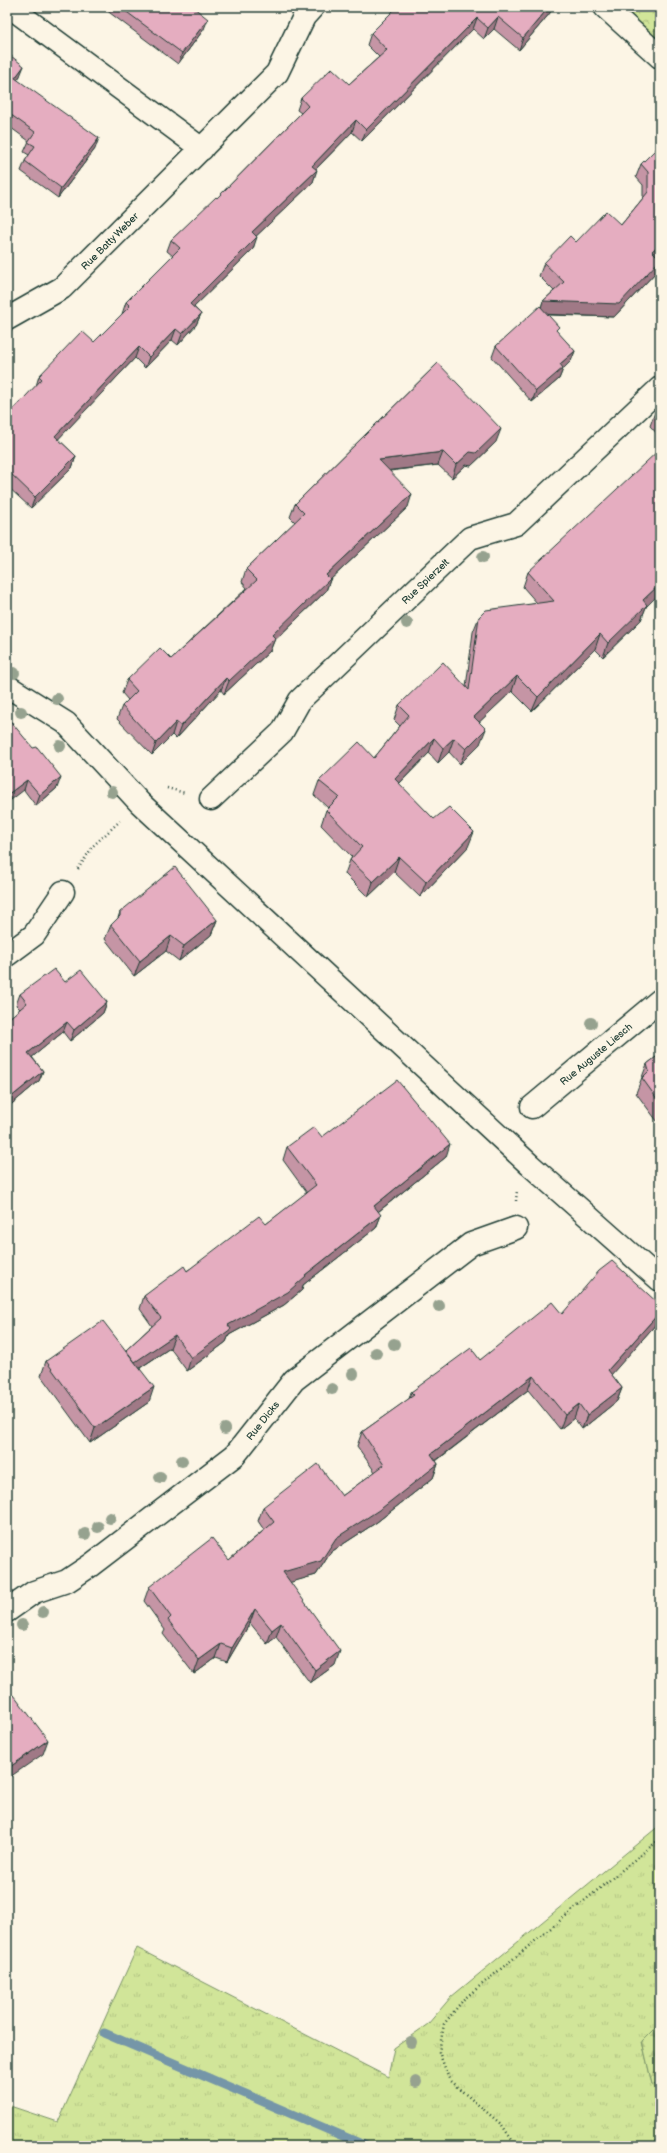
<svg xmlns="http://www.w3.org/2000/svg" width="667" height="2153" font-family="'Balsamiq Sans',sans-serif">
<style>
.grass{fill:url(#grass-tufts);stroke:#789166}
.forest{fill:url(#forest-firs);stroke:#789166}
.park{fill:url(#park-crowns);stroke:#789166}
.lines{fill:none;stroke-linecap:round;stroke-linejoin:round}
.stream{stroke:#7496a8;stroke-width:9}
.minor-casing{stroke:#1f3d34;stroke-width:25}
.path{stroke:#1f3d34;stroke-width:2.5;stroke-dasharray:1 3;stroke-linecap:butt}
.minor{stroke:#fcf5e5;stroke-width:22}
.tree{fill:#96a28f}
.wall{fill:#c595a5;stroke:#1f3d34}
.shaded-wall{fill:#a07986;stroke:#1f3d34}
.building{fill:#e5adc0;stroke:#1f3d34}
.labels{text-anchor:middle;stroke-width:3.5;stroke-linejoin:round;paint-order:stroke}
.street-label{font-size:10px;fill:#1f3d34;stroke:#fcf5e5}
</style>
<defs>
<pattern id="grass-tufts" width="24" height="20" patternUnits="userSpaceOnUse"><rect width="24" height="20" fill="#d1e599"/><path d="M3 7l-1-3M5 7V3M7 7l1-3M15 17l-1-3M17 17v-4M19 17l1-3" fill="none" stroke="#b3c584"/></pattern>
<pattern id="forest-firs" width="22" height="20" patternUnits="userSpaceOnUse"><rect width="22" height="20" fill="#d1e599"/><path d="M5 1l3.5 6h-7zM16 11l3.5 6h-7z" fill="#b3c584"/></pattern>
<pattern id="park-crowns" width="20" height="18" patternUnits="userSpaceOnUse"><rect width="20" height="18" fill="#d1e599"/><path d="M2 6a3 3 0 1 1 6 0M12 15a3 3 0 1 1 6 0" fill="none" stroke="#b3c584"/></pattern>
</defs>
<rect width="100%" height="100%" fill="#fcf5e5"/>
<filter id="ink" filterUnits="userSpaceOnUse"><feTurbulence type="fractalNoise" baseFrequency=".025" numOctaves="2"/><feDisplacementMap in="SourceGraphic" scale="8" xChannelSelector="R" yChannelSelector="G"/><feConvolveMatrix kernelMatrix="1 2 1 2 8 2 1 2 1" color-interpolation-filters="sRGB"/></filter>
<g filter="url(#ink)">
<!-- grass -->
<path class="grass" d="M660,1825V2023L642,2041L652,2084L660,2086L659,2146H7V2105L58,2122L137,1948L388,2077L394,2048L428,2024L451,1997Z"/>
<!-- forest -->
<path class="forest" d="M660,2023V2086L652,2084L642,2041Z"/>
<!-- park -->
<path class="park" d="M605,7H660V57Z"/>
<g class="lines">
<!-- stream -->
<path class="stream" d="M104,2033L366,2146"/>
<defs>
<g id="minor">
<path d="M10,7L202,149"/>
<path d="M605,7L660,57"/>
<path id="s1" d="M7,319L62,288L277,73L304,17L313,7"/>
<path d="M7,686L66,723L140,803L530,1165L660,1280"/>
<path id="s2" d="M211,799L282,732L300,700L470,538L516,524L660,388"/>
<path d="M7,955L34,935L63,892"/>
<path id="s3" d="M532,1107L660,1000"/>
<path id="s4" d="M7,1611L34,1592L67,1581L91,1565L235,1455L294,1380L471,1244L516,1228"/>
</g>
</defs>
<!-- minor casing -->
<use href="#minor" class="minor-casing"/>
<!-- path -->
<path class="path" d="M167,788L185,793
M78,869L93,846L120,821
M516,1201L517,1190
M516,2146L502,2125L450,2081L439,2052L444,2024L464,1999L660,1839"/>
<!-- minor -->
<use href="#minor" class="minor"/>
</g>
<!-- trees -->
<g class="tree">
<circle cx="483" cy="557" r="6"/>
<circle cx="407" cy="623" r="6"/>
<circle cx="14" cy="673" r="6"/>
<circle cx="57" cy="699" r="6"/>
<circle cx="21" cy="712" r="6"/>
<circle cx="60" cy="746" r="6"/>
<circle cx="112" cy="792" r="6"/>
<circle cx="591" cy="1023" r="6"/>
<circle cx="439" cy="1306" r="6"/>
<circle cx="394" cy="1344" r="6"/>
<circle cx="376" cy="1353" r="6"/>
<circle cx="353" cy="1374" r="6"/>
<circle cx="332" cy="1389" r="6"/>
<circle cx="225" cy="1429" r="6"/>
<circle cx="182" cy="1461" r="6"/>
<circle cx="160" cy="1477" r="6"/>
<circle cx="110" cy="1518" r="6"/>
<circle cx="98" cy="1527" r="6"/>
<circle cx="85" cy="1534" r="6"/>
<circle cx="43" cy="1612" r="6"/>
<circle cx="22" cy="1625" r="6"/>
<circle cx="411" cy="2042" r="6"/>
<circle cx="416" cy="2082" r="6"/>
</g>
<!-- wall -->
<path class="wall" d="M102,7H193L204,29L178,64Z
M397,7L550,13L519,50L494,29L484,39L473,29L362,141L352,132L316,169L313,182L256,236L253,249L194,307L201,314L196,325L178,345L172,340L145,368L135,358L58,439L76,456L72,468L31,508L7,486V416L36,386L39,376L94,342L122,314L126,302L173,256L167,251L171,240L217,198L301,113L297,110L301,98L349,84L379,57L367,45L371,33Z
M7,53L20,76L17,80L95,149L58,198L21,171L25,161L29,155L24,152L29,141L7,125Z
M660,145L656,272L614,317L548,315L557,332L575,351L571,361L563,369L559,379L532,402L492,357L496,346L541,308L543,301L554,291L539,276L544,263L576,242L621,225L643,198V185L636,177L641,164Z
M438,363L496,442L471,466L466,465L452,478L438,465L390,471L408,507L330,580L326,591L274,641L270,651L224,694L221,690L176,739L172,735L152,755L117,719L122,706L128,700L122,693L127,680L171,659L247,588L242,582L246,569L295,522L290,517L295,504Z
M660,407V437L650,426L655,412Z
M528,572L646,607L641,620L603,657L595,649L532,711L512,691L479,722L480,744L460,764L449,752L438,763L429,753L399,784L434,819L468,847L420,897L394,872L368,897L345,874L350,860L352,857L321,825L326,810L328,808L314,795L319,781L374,758L400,726L394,720L399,705L466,687L473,632L479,617L537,603L523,587Z
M7,717L57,788L36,806L24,790Z
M120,912L217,920L211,935L179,961L166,951L134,976L105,939L111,925L118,918Z
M65,982L107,1002L103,1013L70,1041L63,1032L32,1057L43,1071L39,1081L7,1108V1020L20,1009L16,1005L20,994Z
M660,1054V1125L636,1093L647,1064Z
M322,1137L446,1157L378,1212L381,1215L376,1228L303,1285L302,1290L284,1305L229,1335L226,1342L187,1371L170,1348L140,1368L149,1402L90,1443L41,1376L46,1361L126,1350L152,1326L140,1309L144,1296L266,1224L307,1193L283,1160L287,1147Z
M660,1305V1317L658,1322L611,1374L622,1388L617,1401L582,1429L574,1418L560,1429L528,1390L436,1461L438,1464L433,1478L377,1522L331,1552L316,1575L290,1582L335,1665L310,1683L276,1637L267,1644L250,1623L227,1662L216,1658L194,1674L163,1634L165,1630L144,1601L149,1587L229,1560L264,1530L258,1521L263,1507L342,1496L375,1472L357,1446L362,1432L409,1399L411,1392L480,1360L562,1314Z"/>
<!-- shaded-wall -->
<path class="shaded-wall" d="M549,7H552L550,13L519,50L523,38Z
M498,17L494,29L484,39L488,28Z
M477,18L473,29L362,141L366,130Z
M208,19L204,29L178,64L182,53Z
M24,66L20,76L11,89L15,78Z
M356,120L352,132L308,177L312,166Z
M99,138L95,149L58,198L61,188Z
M317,170L313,182L248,244L252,232Z
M257,237L253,249L186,315L190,304Z
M660,244V252L647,265L652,251Z
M660,260L656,272L614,317L539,314L543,301Z
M201,314L196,325L178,345L182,334Z
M176,329L172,340L145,368L149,357Z
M139,347L135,358L51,447L55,436Z
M575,351L571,361L563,369L559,379L532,402L536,391L560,364Z
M501,429L496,442L471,466L466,465L452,478L456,465L470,452Z
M443,452L438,465L375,472L379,460Z
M76,456L72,468L31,508L35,497Z
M412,494L408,507L330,580L326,591L274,641L270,651L224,694L229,681L326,575Z
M660,584V593L646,607L641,620L603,657L608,643L643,600Z
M600,634L595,649L532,711L538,697Z
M517,676L512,691L469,732L474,717Z
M226,678L221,690L176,739L181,726Z
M176,722L172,735L152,755L156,743Z
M486,729L480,744L460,764L466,749Z
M434,738L429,753L389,794L395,779Z
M454,738L449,752L438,763L443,748Z
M61,777L57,788L36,806L40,795Z
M27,780L24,790L7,803V795Z
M474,832L468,847L420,897L426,882Z
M399,857L394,872L368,897L373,882Z
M217,920L211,935L179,961L184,946Z
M171,936L166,951L134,976L140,961Z
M107,1002L103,1013L70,1041L74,1030Z
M67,1022L63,1032L25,1063L28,1053Z
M43,1071L39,1081L7,1108L10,1098Z
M450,1144L446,1157L369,1219L374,1206Z
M381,1215L376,1228L303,1285L302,1290L284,1305L229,1335L226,1342L187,1371L191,1358L228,1325L305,1275Z
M660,1312V1317L658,1322L603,1384L608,1370Z
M175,1335L170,1348L129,1375L134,1362Z
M533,1376L528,1390L426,1468L431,1454Z
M154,1387L149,1402L90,1443L95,1428Z
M622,1388L617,1401L582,1429L587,1415Z
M579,1404L574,1418L560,1429L565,1415Z
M438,1464L433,1478L377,1522L331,1552L316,1575L278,1586L283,1572L336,1538Z
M255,1609L250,1623L227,1662L232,1648Z
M281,1623L276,1637L267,1644L272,1630Z
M221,1644L216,1658L194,1674L199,1660Z
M340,1651L335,1665L310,1683L315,1670Z
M48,1740L43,1754L7,1779V1769Z"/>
<!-- building -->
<path class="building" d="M120,7H193L208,19L182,53Z
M397,7H549L523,38L498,17L488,28L477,18L366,130L356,120L312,166L317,170L252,232L257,237L190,304L201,314L182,334L176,329L149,357L139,347L55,436L76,456L35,497L7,470V416L42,379L39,376L82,331L94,342L130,306L126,302L180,248L171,240L216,197L217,198L308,106L301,98L332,68L349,84L387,50L371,33Z
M7,53L24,66L15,78L99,138L61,188L25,161L35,146L28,142L35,132L7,112Z
M660,145V244L652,251L660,259V260L619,304L543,301L564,282L544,263L570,236L576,242L606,211L621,225L648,192V172L641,164Z
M540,306L559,327L556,330L575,351L560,364L563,368L536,391L496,346Z
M438,363L501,429L476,453L470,452L456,465L443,452L379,460L412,494L326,575L330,579L272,635L275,638L229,681L226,678L181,726L176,722L156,743L122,706L137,691L127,680L160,648L171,659L257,580L246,569L304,513L295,504Z
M660,407V417L655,412Z
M660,449V584L643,600L647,605L608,643L600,634L538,697L517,676L474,717L486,729L466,749L454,738L443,748L434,738L395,779L434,819L449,807L474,832L426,882L399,857L373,882L350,860L362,847L326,810L339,797L319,781L359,742L374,758L409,715L399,705L443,662L469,690L479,617L486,610L554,601L528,572Z
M7,717L33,748L37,747L61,777L40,795L27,780L7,795Z
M175,867L217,920L184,946L171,936L140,961L111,925L120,916V912Z
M54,969L65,982L81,970L107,1002L74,1030L67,1022L28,1053L43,1071L10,1098L7,1094V1020L27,1003L20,994Z
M660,1054V1103L642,1078L649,1071L647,1064Z
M397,1080L450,1144L374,1206L381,1215L305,1275L306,1276L288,1292L228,1325L231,1329L191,1358L175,1335L135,1362L126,1350L161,1318L144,1296L184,1266L187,1271L259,1216L266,1224L316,1185L287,1147L314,1127L322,1137Z
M612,1261L660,1305V1312L608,1370L622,1388L587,1415L579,1404L565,1415L533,1376L431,1454L438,1464L382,1508L336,1538L321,1561L283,1572L340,1651L315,1670L281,1623L272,1630L255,1609L232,1648L221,1644L199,1660L168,1620L171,1617L149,1587L212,1538L229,1560L274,1522L263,1507L318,1464L342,1496L384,1465L362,1432L414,1395L411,1392L471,1348L480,1360L552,1302L562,1314L599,1271Z
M103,1321L154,1387L95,1428L46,1361Z
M14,1695L48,1740L7,1769V1701Z"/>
</g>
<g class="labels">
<!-- street labels -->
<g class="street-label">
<text dy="4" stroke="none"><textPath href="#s1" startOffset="130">Rue Batty Weber</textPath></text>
<text dy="4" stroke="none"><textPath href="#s2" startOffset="307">Rue Spierzelt</textPath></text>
<text dy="4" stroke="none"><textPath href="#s3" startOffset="83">Rue Auguste Liesch</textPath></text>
<text dy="4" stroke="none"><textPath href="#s4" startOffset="322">Rue Dicks</textPath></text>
</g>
</g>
<!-- margin -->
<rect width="667" height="2153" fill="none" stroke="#fcf5e5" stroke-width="24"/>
<rect x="12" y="12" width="643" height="2129" fill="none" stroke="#1f3d34" stroke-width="1.5" filter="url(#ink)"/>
</svg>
